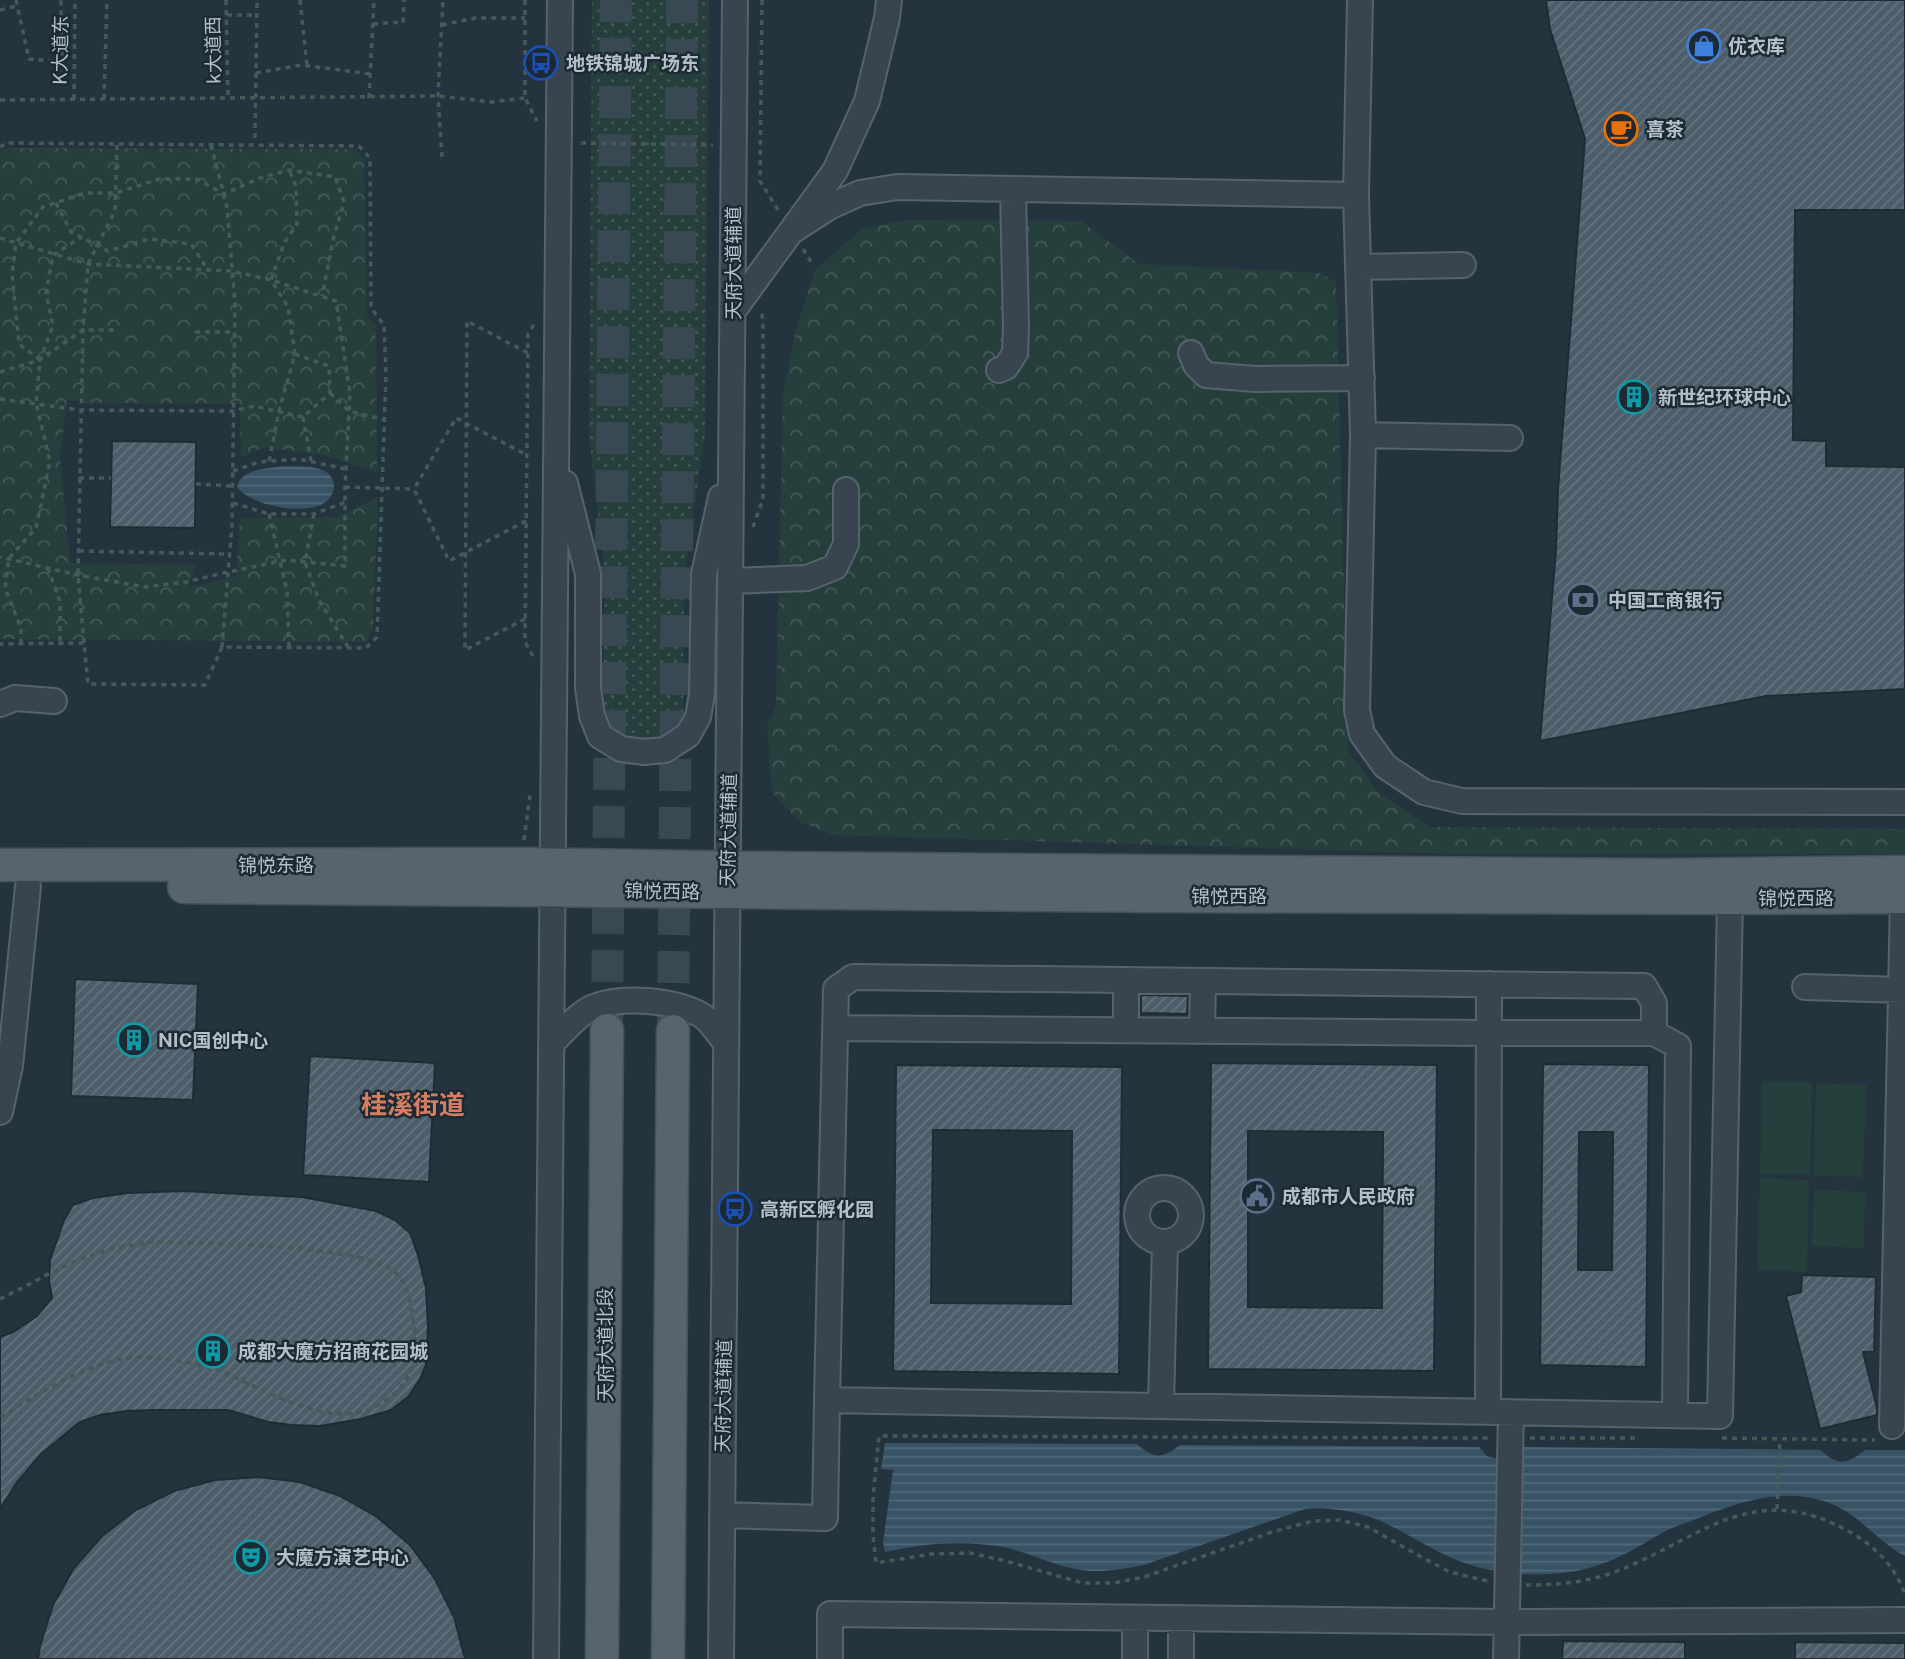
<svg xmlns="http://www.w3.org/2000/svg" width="1905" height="1659" font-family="'Public Sans','Noto Sans SC',sans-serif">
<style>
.grass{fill:url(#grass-dots)}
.forest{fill:url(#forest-crowns)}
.pitch{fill:#263f3d}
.water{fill:url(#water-rules)}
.building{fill:url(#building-hatch);stroke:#1f2c35;stroke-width:2;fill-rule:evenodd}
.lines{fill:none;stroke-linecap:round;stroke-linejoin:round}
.major-tunnel{stroke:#394953;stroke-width:32;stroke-dasharray:32 16;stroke-linecap:butt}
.minor-casing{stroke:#56636c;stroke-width:28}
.major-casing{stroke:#44515a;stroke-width:35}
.path{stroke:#445b59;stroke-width:3.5;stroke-dasharray:5 5;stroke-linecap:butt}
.minor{stroke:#38454e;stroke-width:24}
.major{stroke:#56646e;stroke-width:32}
.labels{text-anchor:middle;stroke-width:5;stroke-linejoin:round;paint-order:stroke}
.poi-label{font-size:19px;font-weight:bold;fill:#b3c0c9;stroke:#1d2a33;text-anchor:start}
.street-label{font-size:19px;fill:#b3c0c9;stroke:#1d2a33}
.district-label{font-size:26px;font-weight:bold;fill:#d67e62;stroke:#1d2a33}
</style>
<defs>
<pattern id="grass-dots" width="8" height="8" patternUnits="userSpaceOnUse" patternTransform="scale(1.75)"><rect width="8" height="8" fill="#263f3d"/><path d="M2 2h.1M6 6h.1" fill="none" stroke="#435958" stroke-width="1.8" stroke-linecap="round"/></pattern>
<pattern id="forest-crowns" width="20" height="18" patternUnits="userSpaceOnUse" patternTransform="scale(1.75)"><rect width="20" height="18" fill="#263f3d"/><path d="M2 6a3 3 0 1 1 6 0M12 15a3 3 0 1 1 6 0" fill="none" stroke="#435958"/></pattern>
<pattern id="water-rules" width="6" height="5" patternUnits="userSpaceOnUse" patternTransform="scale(1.75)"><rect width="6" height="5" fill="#375365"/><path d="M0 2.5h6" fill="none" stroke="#526a7a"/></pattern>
<pattern id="building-hatch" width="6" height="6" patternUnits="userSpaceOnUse" patternTransform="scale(1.75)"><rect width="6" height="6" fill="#4c5e69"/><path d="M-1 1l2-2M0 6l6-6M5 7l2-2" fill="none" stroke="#63737d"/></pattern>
</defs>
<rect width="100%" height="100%" fill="#24343e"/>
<!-- grass -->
<path class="grass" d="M592,0H709L705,435L684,575L683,712L679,729L665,742L617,740L603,721L605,572L589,436Z"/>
<!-- forest -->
<path class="forest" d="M5,148L355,149L364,159L367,317L376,326L377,473L332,457L265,447L241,457L240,404L87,403L67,400L60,456L70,563L195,565L189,587L236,577L240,518L336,517L378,497L373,629L366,642L0,639V151Z
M907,220L1081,221L1139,264L1319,273L1336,282L1348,751L1378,792L1431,827L1905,829V854H1461L833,835L800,822L772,792L767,725L776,706L783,395L795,333L815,270L862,229Z"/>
<!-- pitch -->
<path class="pitch" d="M1762,1081L1812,1082L1810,1175L1760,1174Z
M1816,1083L1866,1085L1863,1177L1814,1176Z
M1760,1178L1809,1180L1807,1272L1757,1270Z
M1814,1190L1865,1192L1864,1248L1812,1246Z"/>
<!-- water -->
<path class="water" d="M284,466C300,467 333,463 334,486C334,491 331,497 327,501C310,517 250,506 237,487C241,468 268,469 284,466Z
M885,1443L1137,1444C1154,1460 1163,1458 1180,1445L1479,1447L1487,1456L1500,1460L1522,1447L1821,1450C1837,1467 1848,1464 1865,1450H1905V1556C1876,1541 1860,1514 1827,1502C1783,1487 1739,1502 1699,1518C1686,1523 1672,1527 1660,1534C1639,1546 1621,1558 1598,1565C1574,1574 1546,1575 1520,1574C1502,1572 1484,1570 1468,1564C1439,1555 1414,1537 1387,1524C1366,1513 1328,1506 1305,1509L1144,1565C1122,1569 1098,1574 1075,1569C1050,1564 1027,1552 1003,1547C963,1540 924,1543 885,1552L883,1543L893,1470L881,1469Z"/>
<!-- building -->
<path class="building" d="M1546,0H1905V210H1795L1793,440L1826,441V466L1905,467V689L1766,696L1540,741L1556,550L1558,489L1585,139L1550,29Z
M112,441L196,442L195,528L110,527Z
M75,979L198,984L193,1100L71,1096Z
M1141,995L1188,996L1187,1014L1141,1013Z
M310,1056L435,1063L429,1182L303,1175Z
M1211,1063L1437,1065L1434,1371L1208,1369ZM1248,1131L1383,1132L1382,1308L1248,1307Z
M1543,1064L1649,1065L1646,1367L1540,1365ZM1579,1132H1613L1612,1270H1578Z
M896,1065L1122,1067L1119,1374L893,1371ZM933,1130L1072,1131L1071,1304L931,1303Z
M184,1191L302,1197L376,1211L395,1220L410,1233L418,1255L426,1288L428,1327L426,1365L420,1379L408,1397L391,1410L361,1419L320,1426L291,1425L268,1422L228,1410H153L126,1411L100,1415L80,1422L41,1454L17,1482L0,1509V1337L13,1332L37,1316L52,1298L49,1281L50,1260L64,1220L73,1205L93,1198L127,1193Z
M1802,1275L1876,1277L1874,1352H1863L1877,1408V1415L1820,1429L1786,1296L1801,1292Z
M258,1477L300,1482L340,1496L377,1517L410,1545L435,1579L454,1617L465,1659H38L40,1646L53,1605L74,1568L102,1536L136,1510L174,1491L215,1480Z
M1563,1641L1685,1642V1659H1562Z
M1795,1642L1905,1643V1659H1795Z"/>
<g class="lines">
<!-- major-tunnel -->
<path class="major-tunnel" d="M607,1030L616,0
M673,1031L682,0"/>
<defs>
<path id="minor" d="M1360,0L1356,195L1363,435L1357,710L1362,734L1385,766L1424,792L1462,801L1905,802
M792,231L831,206L860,193L897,187L1356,195
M1358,267L1463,265
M733,311L835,171L867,101L887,18L889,0
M1191,353L1196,365L1206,375L1255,379L1362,378
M999,370L1006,367L1015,353L1016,327L1013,190
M1363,435L1510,438
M565,483L588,574V688L592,716L600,736L621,749L644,752L665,750L688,735L698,717L702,694L704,574L721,497
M730,581L807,578L835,567L846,544V490
M0,704L15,698L54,701
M1805,987L1905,990
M836,1028L1489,1033H1654
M1126,1030V980
M1202,1031L1203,981
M551,1044C563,1032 576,1016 591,1008C621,995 674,1000 701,1015C711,1021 719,1035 726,1043
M0,1112L10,1066L28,886
M1137 1215a27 27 0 1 1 54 0a27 27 0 1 1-54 0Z
M827,1400L836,989L853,977L1644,986L1654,1003V1033L1678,1046L1675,1415
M1161,1406L1165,1242
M1488,1412L1489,984
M1892,1426L1903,897
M722,1515L825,1518L827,1400L1720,1416L1730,898
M546,1659L560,0
M721,1659L735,0
M830,1659V1614L1507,1622L1905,1620
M1135,1659V1618
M1181,1659V1618
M1506,1659L1511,1412"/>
<path id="major" d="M0,865L521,864L749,868L1665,875L1905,872
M184,887L1165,896L1730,898L1905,897
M602,1659L607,1030
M668,1659L673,1031"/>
</defs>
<!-- minor casing -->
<use href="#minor" class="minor-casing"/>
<!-- major casing -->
<use href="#major" class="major-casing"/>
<!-- path -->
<path class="path" d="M16,0L29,59L62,62L61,0
M226,0L228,99
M300,0L307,65
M525,0V98L537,121
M762,0L760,181L780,213
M0,10L17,6
M227,15H257
M373,24L403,22L404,0
M442,25L475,18H525
M256,73L301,65L371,74
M369,98L374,0
M74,99L75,0
M104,99L107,0
M0,100L438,96L492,102L525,98
M255,138L257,0
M581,143L713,145
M211,145L227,207L235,303L232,526L222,647
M0,147L6,143L359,146L370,158L371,308L384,325L386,374L377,637L366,648L222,647L205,685L88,684L84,643L0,644
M442,157L438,96L443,0
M56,203L71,232L108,251L150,239L191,244L208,270
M0,238L88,264L232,271L271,280L336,301L350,393L345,487V566L286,560L228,572L186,582L145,587L78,575L0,557
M803,249L811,262
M195,332H234
M40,360L19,344L12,274L16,243L43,207L85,193H116L159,179H197L224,194L260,178L289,170L335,177L344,202L334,236L322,296
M0,372L40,360L83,330H115
M330,393L349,411L385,420
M0,399L80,410L233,411L254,406L303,417L330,393L329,366L295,354
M303,417L311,461
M269,461L279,411L295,354L288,307L271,280L284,243L297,224L296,186L289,170
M233,471L259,462L299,459L346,469
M79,478H111
M196,484L232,486
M345,487L414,489
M233,503L269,514H314L346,502
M269,514L287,591L289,648
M314,514L305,562L319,600L348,647
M526,521L449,561L414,489L456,418L527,455
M753,527L763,499V321L761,309
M79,551L230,554
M48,568L60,602V643
M525,619L465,650L467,321L528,353
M84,643L78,575L83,330L88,264L115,211L117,144
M21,644V628L5,588L9,558L36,528L50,461L36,403L40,360L53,326L46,293L53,255L82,237
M533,656L525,642L528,334L536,321
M524,840L530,795
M0,1299C39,1280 78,1255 121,1247C131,1245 142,1243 152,1242C166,1241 180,1243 194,1243C236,1244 367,1247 396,1273C409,1285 412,1311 414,1327C418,1360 413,1381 385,1401C334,1437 266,1388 217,1370C196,1363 161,1357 139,1357C98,1357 34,1395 0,1418
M1530,1438H1638
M1722,1438L1875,1440
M1777,1509L1780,1439
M1487,1581L1450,1572L1423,1558L1368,1527L1340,1520L1313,1521L1272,1532L1144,1577L1114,1583H1083L1002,1560L970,1553L932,1554L876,1563L873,1535V1497L879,1436L1491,1438
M1526,1585C1553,1585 1580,1583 1606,1575C1697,1544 1748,1475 1850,1532C1875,1546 1896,1567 1905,1595"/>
<!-- minor -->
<use href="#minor" class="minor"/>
<!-- major -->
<use href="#major" class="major"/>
</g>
<!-- icons -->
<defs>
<symbol id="shop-ring" viewBox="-11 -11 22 22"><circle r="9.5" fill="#1d2a33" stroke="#3f7fe0" stroke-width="1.5"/><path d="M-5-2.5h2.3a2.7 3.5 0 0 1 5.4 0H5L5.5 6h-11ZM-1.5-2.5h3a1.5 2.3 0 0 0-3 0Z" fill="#3f7fe0"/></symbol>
<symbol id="bus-ring" viewBox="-11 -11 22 22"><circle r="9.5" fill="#1d2a33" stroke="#1a4fb4" stroke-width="1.5"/><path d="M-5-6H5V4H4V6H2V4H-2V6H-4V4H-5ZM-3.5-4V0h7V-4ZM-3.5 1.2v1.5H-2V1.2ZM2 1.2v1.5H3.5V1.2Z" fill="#1a4fb4"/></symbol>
<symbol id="cafe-ring" viewBox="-11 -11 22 22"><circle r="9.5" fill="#1d2a33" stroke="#e8710a" stroke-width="1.5"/><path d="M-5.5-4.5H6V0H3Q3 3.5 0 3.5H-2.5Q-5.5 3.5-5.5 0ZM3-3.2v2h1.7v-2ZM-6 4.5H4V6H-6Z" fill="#e8710a"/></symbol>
<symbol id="building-ring" viewBox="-11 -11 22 22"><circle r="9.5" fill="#1d2a33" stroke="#0f9aa8" stroke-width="1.5"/><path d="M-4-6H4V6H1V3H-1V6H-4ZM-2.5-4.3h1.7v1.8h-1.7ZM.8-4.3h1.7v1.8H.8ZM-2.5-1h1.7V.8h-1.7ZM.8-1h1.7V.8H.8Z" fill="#0f9aa8"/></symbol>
<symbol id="bank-ring" viewBox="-11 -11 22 22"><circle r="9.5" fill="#1d2a33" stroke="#5c6f8a" stroke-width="1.5"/><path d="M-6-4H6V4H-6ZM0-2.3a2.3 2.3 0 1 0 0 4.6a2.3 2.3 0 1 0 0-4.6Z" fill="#5c6f8a"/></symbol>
<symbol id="civic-ring" viewBox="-11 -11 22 22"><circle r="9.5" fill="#1d2a33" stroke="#5c6f8a" stroke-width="1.5"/><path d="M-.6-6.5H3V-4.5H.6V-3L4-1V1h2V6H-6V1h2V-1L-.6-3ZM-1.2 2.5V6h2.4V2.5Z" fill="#5c6f8a"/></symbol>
<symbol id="theatre-ring" viewBox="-11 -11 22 22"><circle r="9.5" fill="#1d2a33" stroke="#0f9aa8" stroke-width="1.5"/><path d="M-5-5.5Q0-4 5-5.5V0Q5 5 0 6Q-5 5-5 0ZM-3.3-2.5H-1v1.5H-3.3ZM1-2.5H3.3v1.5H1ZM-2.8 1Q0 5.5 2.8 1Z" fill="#0f9aa8"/></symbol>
</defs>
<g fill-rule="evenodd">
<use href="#shop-ring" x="1685" y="27" width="38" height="38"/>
<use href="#bus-ring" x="522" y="44" width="38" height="38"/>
<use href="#cafe-ring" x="1602" y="110" width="38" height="38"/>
<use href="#building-ring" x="1615" y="378" width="38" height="38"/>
<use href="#bank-ring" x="1564" y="581" width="38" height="38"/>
<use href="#building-ring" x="115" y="1021" width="38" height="38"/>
<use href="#civic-ring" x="1238" y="1177" width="38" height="38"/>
<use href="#bus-ring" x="716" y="1190" width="38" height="38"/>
<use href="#building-ring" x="194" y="1332" width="38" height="38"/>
<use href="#theatre-ring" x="232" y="1538" width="38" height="38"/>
</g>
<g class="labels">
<!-- poi labels -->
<g class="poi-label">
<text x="1728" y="53">优衣库</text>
<text x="566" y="70">地铁锦城广场东</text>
<text x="1646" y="136">喜茶</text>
<text x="1658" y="404">新世纪环球中心</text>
<text x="1608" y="607">中国工商银行</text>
<text x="158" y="1047">NIC国创中心</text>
<text x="1282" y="1203">成都市人民政府</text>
<text x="760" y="1216">高新区孵化园</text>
<text x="238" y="1358">成都大魔方招商花园城</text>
<text x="276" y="1564">大魔方演艺中心</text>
</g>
<!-- street labels -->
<g class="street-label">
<text transform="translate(60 50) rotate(-89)" y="7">K大道东</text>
<text transform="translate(213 50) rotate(-91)" y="7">k大道西</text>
<text transform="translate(733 263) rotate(-90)" y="7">天府大道辅道</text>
<text transform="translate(728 830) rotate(-89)" y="7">天府大道辅道</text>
<text x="276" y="872">锦悦东路</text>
<text transform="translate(662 891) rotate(1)" y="7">锦悦西路</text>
<text x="1229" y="903">锦悦西路</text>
<text x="1796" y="905">锦悦西路</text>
<text transform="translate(605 1345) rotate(-90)" y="7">天府大道北段</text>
<text transform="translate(723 1396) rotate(-89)" y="7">天府大道辅道</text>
</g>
<!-- district labels -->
<g class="district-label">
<text x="413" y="1114">桂溪街道</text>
</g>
</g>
</svg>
